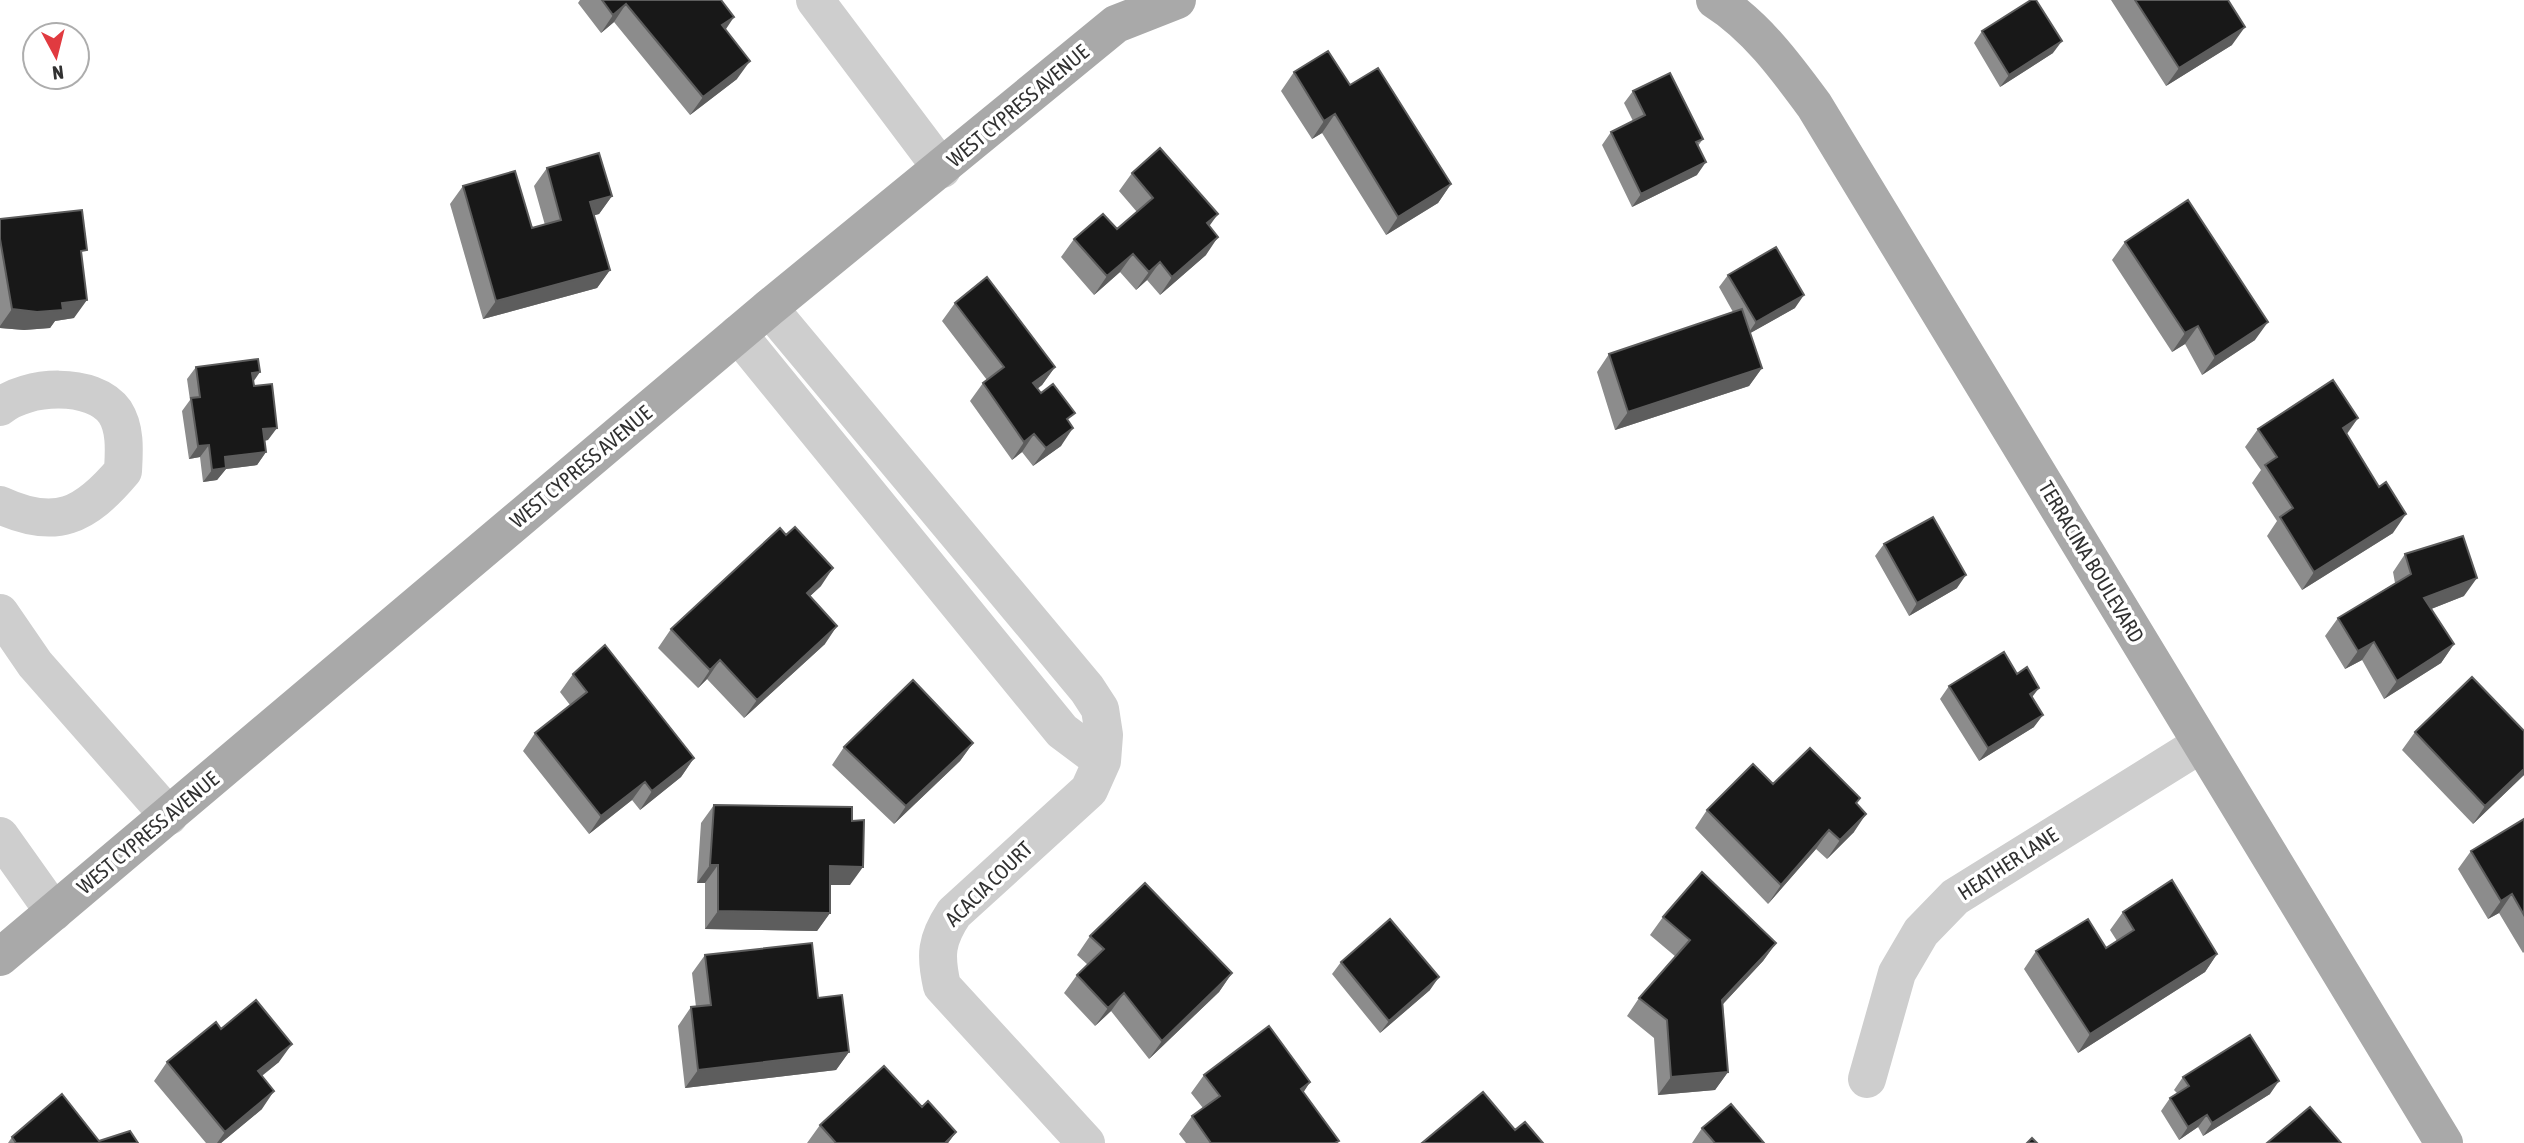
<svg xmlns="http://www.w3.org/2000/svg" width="2524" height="1143" font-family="'Asap Condensed',sans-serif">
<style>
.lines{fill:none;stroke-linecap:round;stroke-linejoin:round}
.minor{stroke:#cecece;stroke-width:38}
.major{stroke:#a9a9a9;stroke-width:38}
.wall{fill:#8c8c8c}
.shaded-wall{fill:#5d5d5d}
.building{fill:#181818;stroke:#5d5d5d;stroke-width:2}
.labels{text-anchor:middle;stroke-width:7;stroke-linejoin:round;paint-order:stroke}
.street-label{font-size:21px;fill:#313131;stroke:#fff}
</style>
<rect width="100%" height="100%" fill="#fff"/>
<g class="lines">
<!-- minor -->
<path class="minor" d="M815,0L942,169
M769,308L1087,689L1100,709L1104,735L1102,761L1089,790L954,913C936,940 935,955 942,986L1086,1143
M738,334L1062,731L1102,761
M0,407C26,385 93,381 115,412C126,429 124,452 123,471C85,516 56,531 0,505
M0,613L35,664L169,816
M0,836L54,912
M1867,1079L1897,973L1921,932L1955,897L2201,744"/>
<!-- major -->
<path class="major" d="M1715,0C1756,26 1786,67 1814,105L2444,1143
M0,957L769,308L1116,24L1177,0"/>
</g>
<!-- wall -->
<path class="wall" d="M580,0H721L725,29L737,79L690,115L614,22L601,33L578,3Z
M2111,0H2228L2232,45L2166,86Z
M1982,31L2053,53L2000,87L1974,43Z
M1294,72L1350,85L1451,184L1438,203L1386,235L1322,133L1312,139L1281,91Z
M1633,91L1703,139L1698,146L1697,175L1632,207L1602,145L1611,132L1633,121L1624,103Z
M547,168L612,196L599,214L594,215L610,270L597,288L483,319L450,204L463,186L532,228L545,225L534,186Z
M1132,173L1209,226L1206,255L1160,295L1147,280L1136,290L1120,272L1094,295L1061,257L1074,239L1117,229L1137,212L1119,191Z
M0,219L82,257L74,318L55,321L50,328L24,330L0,328Z
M2125,242L2255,340L2202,375L2185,344L2172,352L2112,260Z
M1728,275L1795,308L1750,333L1762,368L1749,386L1615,430L1597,372L1609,354L1733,312L1719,287Z
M955,303L1055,367L1042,385L1037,389L1069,422L1061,446L1033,466L1022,452L1012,460L970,401L983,383L987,380L942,321Z
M196,367L253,382L268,440L264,441L266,452L257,465L226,469L217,480L203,482L200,457L189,459L182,411L190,400L187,379Z
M2358,418L2347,434L2393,533L2302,590L2267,536L2277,521L2252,483L2261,470L2245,447L2258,429Z
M1884,544L1957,588L1909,616L1875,556Z
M2405,554L2464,596L2431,609L2454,644L2441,663L2384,699L2362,660L2345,669L2325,636L2338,618L2395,583L2393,572Z
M821,586L810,596L825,644L744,718L707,679L698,688L658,648L671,629Z
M573,674L694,758L681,777L640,810L632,800L589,834L523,751L535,733L570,705L560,692Z
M1949,686L2032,698L2034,727L1979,761L1940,699Z
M2524,731V775L2473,824L2402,750L2415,732Z
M973,743L960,761L894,824L832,765L844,747Z
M1773,784L1860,798L1856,803L1854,832L1827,859L1816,849L1768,904L1695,828L1707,810Z
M714,805L850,885H830V913L817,931L705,929V883H697L701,823Z
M2524,819V952L2523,953L2499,913L2488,919L2458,869L2471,851Z
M2123,912L2217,954L2205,972L2078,1053L2024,969L2036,951L2106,948L2117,941L2110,930Z
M1663,917L1776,943L1763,961L1723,1004L1728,1072L1715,1090L1658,1095L1654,1038L1627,1016L1639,998L1676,957L1650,935Z
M1090,936L1232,973L1219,992L1149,1059L1111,1011L1095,1026L1064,993L1077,975L1088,965L1077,955Z
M705,955L818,998L849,1052L836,1070L685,1088L678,1026L691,1007H696L692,973Z
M1341,962L1430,990L1380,1033L1332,974Z
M167,1062H279L262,1076V1109L221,1143H206L154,1081Z
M1204,1075L1310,1082L1303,1092L1339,1141L1337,1143H1186L1179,1134L1192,1116L1203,1108L1191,1093Z
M2183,1077L2270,1094L2203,1136L2198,1127L2179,1140L2161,1111L2170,1098L2177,1093L2174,1090Z
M922,1107L956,1132L948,1143H807L820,1125Z
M1702,1128L1764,1143H1692Z
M12,1137L99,1141L138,1143H8Z"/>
<!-- shaded-wall -->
<path class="shaded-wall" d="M626,4L614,22L601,33L613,15Z
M734,17L722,35V25Z
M2245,27L2232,45L2166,86L2179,68Z
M2062,41L2053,53L2000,87L2009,75Z
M750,61L737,79L690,115L703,97Z
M1335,114L1322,133L1312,139L1324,121Z
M1706,162L1697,175L1632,207L1641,194Z
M1451,184L1438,203L1386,235L1398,217Z
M612,196L599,214L578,220L590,202Z
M1218,214L1205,232L1207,223Z
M1218,237L1206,255L1160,295L1172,277Z
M1133,254L1120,272L1094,295L1107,276Z
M1160,262L1147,280L1136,290L1149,272Z
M610,270L597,288L483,319L496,301Z
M1804,295L1795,308L1747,335L1756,322Z
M87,300L74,318L55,321L50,328L24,330L0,328V326L12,309Z
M2268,322L2255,340L2202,375L2215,357Z
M2198,326L2185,344L2172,352L2185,333Z
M1055,367L1042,385L1020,402L1033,383Z
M1762,368L1749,386L1615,430L1628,412Z
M260,372L251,385L252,373Z
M2358,418L2345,436L2343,428Z
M277,428L268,440L254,442L263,429Z
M1073,428L1061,446L1033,466L1046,448Z
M1034,434L1022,452L1012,460L1024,442Z
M209,445L200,457L189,459L198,446Z
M266,452L257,465L226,469L217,480L203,482L212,470L225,457Z
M2406,514L2393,533L2302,590L2314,572Z
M833,568L821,586L794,611L807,593Z
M1966,575L1957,588L1909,616L1917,603Z
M2477,578L2464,596L2411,617L2424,598Z
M837,626L825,644L744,718L757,700Z
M2374,642L2362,660L2345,669L2358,651Z
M2454,644L2441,663L2384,699L2397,681Z
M720,660L707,679L698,688L710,670Z
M2039,688L2030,700V694Z
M2043,715L2034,727L1979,761L1988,748Z
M973,743L960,761L894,824L906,806Z
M694,758L681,777L640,810L652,791Z
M2524,769V775L2473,824L2485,806Z
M645,782L632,800L589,834L601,816Z
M1866,814L1854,832L1827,859L1840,840Z
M1829,830L1816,849L1768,904L1781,885Z
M710,865H718L705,883H697Z
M830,866L863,867L850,885H817Z
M2512,894L2499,913L2488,919L2501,901Z
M718,911L830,913L817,931L705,929Z
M1776,943L1763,961L1710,1018L1722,1000Z
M2217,954L2205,972L2078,1053L2090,1034Z
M1232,973L1219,992L1149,1059L1162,1041Z
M1439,977L1430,990L1380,1033L1389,1021Z
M1124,993L1111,1011L1095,1026L1108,1008Z
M292,1044L279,1062L245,1089L258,1071Z
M849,1052L836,1070L685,1088L698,1070Z
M1728,1072L1715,1090L1658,1095L1671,1077Z
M2279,1081L2270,1094L2203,1136L2212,1123Z
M1310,1082L1298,1101L1301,1089Z
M274,1091L262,1109L221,1143H217L225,1132Z
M2207,1115L2198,1127L2179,1140L2188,1127Z
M956,1132L948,1143H944Z"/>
<!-- building -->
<path class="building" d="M602,0H721L734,17L722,25L750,61L703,97L626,4L613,15Z
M2031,0H2036L2062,41L2009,75L1982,31Z
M2135,0H2228L2245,27L2179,68Z
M1328,51L1350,85L1378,68L1451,184L1398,217L1335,114L1324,121L1294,72Z
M1670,73L1703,139L1696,142L1706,162L1641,194L1611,132L1645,115L1633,91Z
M1160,148L1218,214L1207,223L1218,237L1172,277L1160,262L1149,272L1133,254L1107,276L1074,239L1103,214L1117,229L1153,198L1132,173Z
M599,153L612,196L590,202L610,270L496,301L463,186L515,171L532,228L561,220L547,168Z
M2188,200L2268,322L2215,357L2198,326L2185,333L2125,242Z
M82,210L87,250L81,251L87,300L62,303L63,310L37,312L12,309L0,239V219Z
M1776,247L1804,295L1756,322L1728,275Z
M987,277L1055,367L1033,383L1041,393L1053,384L1075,413L1067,419L1073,428L1046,448L1034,434L1024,442L983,383L1004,367L955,303Z
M1742,309L1762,368L1628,412L1609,354Z
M258,359L260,372L252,373L254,386L272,384L277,428L263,429L266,452L225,457L226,468L212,470L209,445L198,446L191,398L200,397L196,367Z
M2333,380L2358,418L2343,428L2379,487L2386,482L2406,514L2314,572L2280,517L2293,508L2265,465L2277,457L2258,429Z
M1933,517L1966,575L1917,603L1884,544Z
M795,527L833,568L807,593L837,626L757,700L720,660L710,670L671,629L780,528L786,535Z
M2463,536L2477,578L2424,598L2454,644L2397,681L2374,642L2358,651L2338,618L2411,574L2405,554Z
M605,645L694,758L652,791L645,782L601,816L535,733L587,692L573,674Z
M2004,652L2017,674L2027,667L2039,688L2030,694L2043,715L1988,748L1949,686Z
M2472,677L2524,731V769L2485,806L2415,732Z
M913,680L973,743L906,806L844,747Z
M1810,748L1860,798L1856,803L1866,814L1840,840L1829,830L1781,885L1707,810L1753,764L1773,784Z
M714,805L852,807V821L864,820L863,867L830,866V913L718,911V865H710Z
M2524,819V915L2512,894L2501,901L2471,851Z
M1702,872L1776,943L1722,1000L1728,1072L1671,1077L1667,1020L1639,998L1690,940L1663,917Z
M2172,880L2217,954L2090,1034L2036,951L2088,919L2106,948L2134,930L2123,912Z
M1145,883L1232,973L1162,1041L1124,993L1108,1008L1077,975L1104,949L1090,936Z
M1390,919L1439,977L1389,1021L1341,962Z
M812,943L818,998L842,995L849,1052L698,1070L691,1007L711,1005L705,955Z
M256,1000L292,1044L258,1071L274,1091L225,1132L167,1062L216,1022L221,1029Z
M1269,1026L1310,1082L1301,1089L1339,1141L1335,1143H1211L1192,1116L1220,1096L1204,1075Z
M2250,1035L2279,1081L2212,1123L2207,1115L2188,1127L2170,1098L2189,1086L2183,1077Z
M884,1066L922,1107L928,1101L956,1132L945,1143H836L820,1125Z
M1483,1092L1515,1130L1525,1122L1543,1143H1422Z
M62,1094L99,1141L130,1131L138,1143H16L12,1137Z
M1731,1104L1764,1143H1715L1702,1128Z
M2310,1107L2341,1143H2267Z
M2032,1138L2037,1143H2027Z"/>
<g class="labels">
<!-- street labels -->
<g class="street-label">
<text transform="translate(1018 106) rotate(-40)" y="7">WEST CYPRESS AVENUE</text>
<text transform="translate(581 467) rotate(-40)" y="7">WEST CYPRESS AVENUE</text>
<text transform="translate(2091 562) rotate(59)" y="7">TERRACINA BOULEVARD</text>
<text transform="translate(148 833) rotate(-40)" y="7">WEST CYPRESS AVENUE</text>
<text transform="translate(2008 864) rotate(-33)" y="7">HEATHER LANE</text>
<text transform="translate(989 884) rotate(-44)" y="7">ACACIA COURT</text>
</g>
</g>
<!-- north arrow -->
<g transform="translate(56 56) rotate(173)"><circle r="33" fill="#ffffff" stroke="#adadad" stroke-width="2"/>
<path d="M0-5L12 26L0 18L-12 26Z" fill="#e13a40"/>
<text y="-10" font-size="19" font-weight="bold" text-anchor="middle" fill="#313131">N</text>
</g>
</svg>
